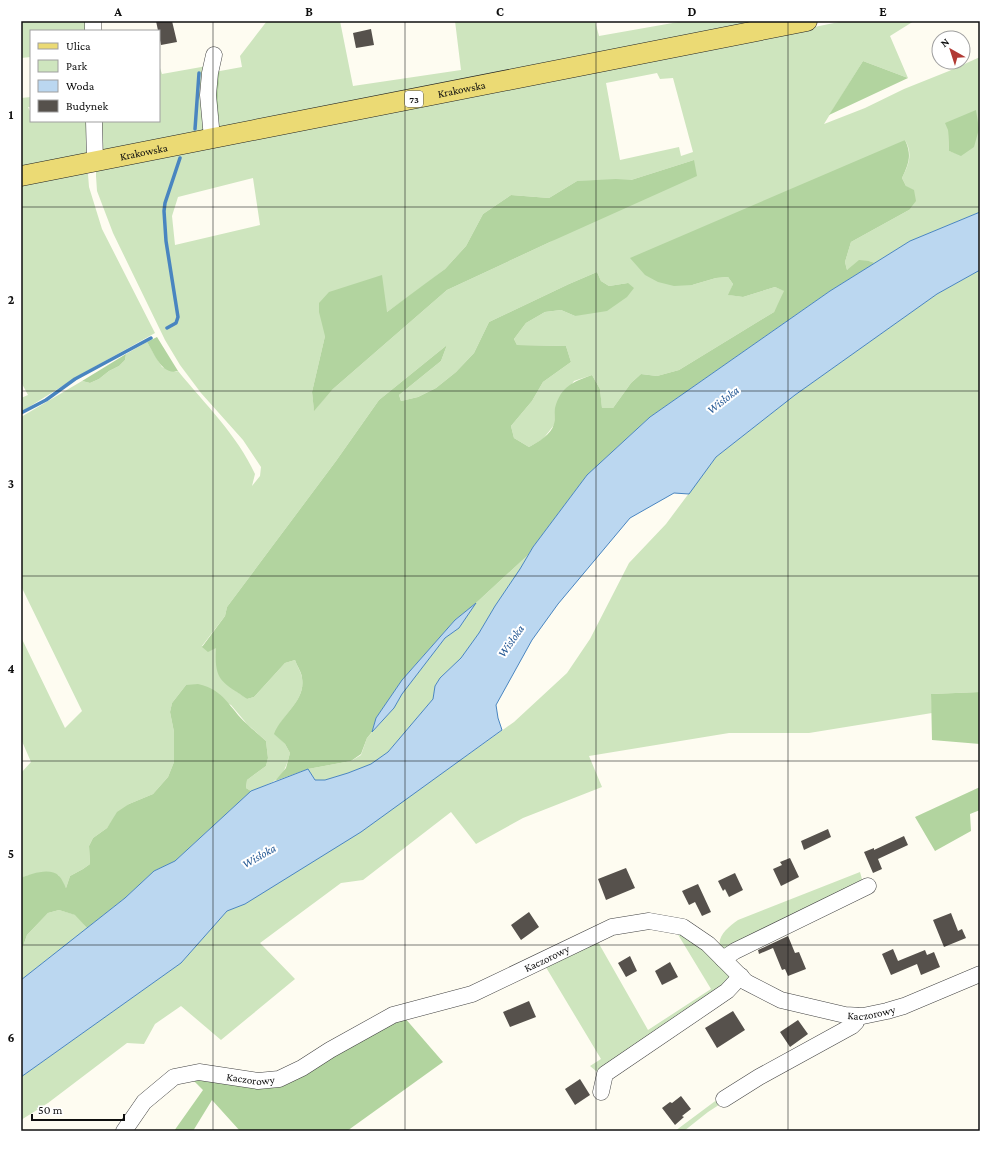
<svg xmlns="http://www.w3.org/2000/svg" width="1001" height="1152" font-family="'Crimson Pro',serif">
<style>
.green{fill:#cee5be;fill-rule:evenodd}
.forest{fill:#b2d49f}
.water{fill:#bbd7f0;stroke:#4985c0}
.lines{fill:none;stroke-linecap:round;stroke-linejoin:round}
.stream{stroke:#4985c0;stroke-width:3.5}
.building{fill:#56514c}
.minor-casing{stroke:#424242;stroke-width:17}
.major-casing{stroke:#202020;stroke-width:21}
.minor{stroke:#fff;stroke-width:16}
.major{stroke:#ebda74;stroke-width:20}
.grid{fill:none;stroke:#0f0f0f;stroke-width:1;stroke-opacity:0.55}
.labels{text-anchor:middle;stroke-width:4;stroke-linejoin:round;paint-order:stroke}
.shield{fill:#fff;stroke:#575757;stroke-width:1}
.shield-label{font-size:10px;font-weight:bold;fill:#0f0f0f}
.street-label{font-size:11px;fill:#0f0f0f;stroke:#fff}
.water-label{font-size:12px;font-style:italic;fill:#245894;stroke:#fff}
.neatline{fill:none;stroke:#0f0f0f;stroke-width:1.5}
.grid-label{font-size:13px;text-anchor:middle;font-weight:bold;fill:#0f0f0f}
</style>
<rect width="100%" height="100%" fill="#fefcf1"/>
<!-- green -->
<path class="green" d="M21,21H91V31H31V57L21,58Z
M267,21H340L353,86L461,70L455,21H595L599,36L684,21H753L751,23L218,129L212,115L219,116L218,96L220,71L242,67L240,56Z
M844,21H914L890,36L908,78L863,61L824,124L865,108L904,89L949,71L980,57V212L910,241L875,263L869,261L847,270L845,262L851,242L909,210L906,186L902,178C909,164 913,154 905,140L692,285L716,278L728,277L733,284L729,295L743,297L775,287L785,291L774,312L679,370L657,376L641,374L631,383L613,408L602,409L600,389L592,375L574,381L555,409L554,425L543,439L529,447L514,438L511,426L532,401L543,382L571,362L566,346L517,345L514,339L526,323L545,312L561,310L575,316L628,283L609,286L601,281L597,272L569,284L489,322L474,353L456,372L436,388L418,397L401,401L399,395L441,361L447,345L379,400L336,461L227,607L225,616L202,646L217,648L216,659L236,691L247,699L254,697L285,663L295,660C297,666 302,674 302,678C306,701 282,714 275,734L285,744L290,753C283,781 276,781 251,791L246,788L247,780L266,766L268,758L266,741L247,724L231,705L186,685L172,703L170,712L174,732V762L168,777L153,794L129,804L112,821L107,828L93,838L89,846L90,864L83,869L70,876L66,888L58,875H29L21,878V773L31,762L21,739V637L65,728L82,711L21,586V417L82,381L90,383L99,379L109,371L119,366L125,360L126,354L147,342L162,367L176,372L178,371C205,404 237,435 255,474L252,486L260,476L261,467L243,440L201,393L180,365L165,340L113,233L97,191L96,176V172L98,170ZM657,73L660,79L673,78L693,152L681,156L679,147L620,160L606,83ZM948,129L961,155L949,151ZM694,160L550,242L447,290L333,389L314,410L312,392L325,336L387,312L422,287L445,269L466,246L483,214L511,195L549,198L577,181L631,180ZM253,178L260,225L175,245L172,216L178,197Z
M159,65L162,74L207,66L204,131L103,151L97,121H159Z
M31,97V107H28L31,113V121H92L88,154L21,168V98Z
M85,172L88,174L89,187L102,229L155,333L80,375L21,412V398L28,395L21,382V183Z
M980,270V692L931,694L932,713L809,733H729L589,756L602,787L523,818L476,844L451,812L363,880L341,883L260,943L295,979L221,1040L181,1006L155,1024L144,1044L127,1043L48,1103L21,1120V1077L181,963L227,911L245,904L361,831L514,722L567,673L590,639L629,563L666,524L716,457L795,395L937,294Z
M528,555L520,569L495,606L479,633L461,658L440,678L435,686L433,699L388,752L371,764L348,773L325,780H315L308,769L351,761L361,755L367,738L394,708L402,694L445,638L459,628L476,603Z
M860,872L863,883L724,953C712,940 727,928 738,920Z
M59,910L76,915L87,928L21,980V952L27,935L48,913Z
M677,933L692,939L732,978L602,1076L590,1066L601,1059L544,964L598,942L648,1030L711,989Z
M722,1096L725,1101L708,1112L684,1131H675Z"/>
<!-- forest -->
<path class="forest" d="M863,61L908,78L829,115Z
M220,71L218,96L219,116L212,115V73Z
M976,110L979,129L974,147L961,156L949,151L948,130L945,123Z
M905,140C912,155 909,163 902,178L906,186L914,190L916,201L909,210L851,242L845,262L847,270L859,260L869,261L875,263L830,291L650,417L587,475L533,547L528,555L476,603L455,620L402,680L376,718L372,732L367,738L361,754L351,761L308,769L275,781L286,768L290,753L285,744L274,734C282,714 306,701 302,678C302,673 297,666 295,660L285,663L254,697L247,699C222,681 214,682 216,648L208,652L202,647L225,616L227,607L336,461L379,400L447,345L441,361L399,395L401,401L418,397L436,388L456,372L474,353L489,322L569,284L597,272L601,281L609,286L628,283L634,288L627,297L607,311L575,316L561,310L545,312L526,323L514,339L517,345L566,346L571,362L543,382L532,401L511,426L514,438L529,447C538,442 551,435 554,424C555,419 554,413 555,408C561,386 573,382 592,375L600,389L602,408H613L631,383L641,374L657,376L679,370L774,312L784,291L775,287L743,297L728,295L733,284L728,277L716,278L692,285L674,286L658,282L645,275L630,258Z
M694,160L697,176L550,242L447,290L333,389L314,411L312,392L325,336L319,312V303L329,292L382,275L387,312L445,269L466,246L483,214L511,195L549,198L577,181L616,179L631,180Z
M157,337L178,371C162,376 154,353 147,342Z
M126,354L125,360L119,366L109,371L99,379L90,383L82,381Z
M198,684C225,690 229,708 247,724C253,730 260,735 266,741L268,758L266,766L247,780L246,788L251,791L175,861L154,871L125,898L87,928L75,915L59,910L48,913L27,935L21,952V878C31,874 50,867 59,876C62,879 64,884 66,888L70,876L83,869L90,864L89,846L93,838L107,828L117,812L129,804L153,794L168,777L174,762V732L170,712L172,703L186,685Z
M980,692V744L932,740L931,694Z
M980,787V810L970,814L971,831L935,851L915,817Z
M404,1017L443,1062L347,1131H240L212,1100L193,1131H174L203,1090L192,1079L269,1086Z"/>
<!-- water -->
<path class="water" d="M980,212V270L937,294L795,395L716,457L689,494L674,493L630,518L558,604L532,640L496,705L498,718L502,730L361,832L245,904L227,911L181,963L21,1077V980L125,898L154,871L175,861L251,791L308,769L315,780H325L348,773L371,764L388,752L433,699L435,686L440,678L461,658L479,633L495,606L520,569L533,547L587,475L650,417L830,291L910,241Z
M476,603L459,628L445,638L402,694L394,708L372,732L376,718L402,680L455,620Z"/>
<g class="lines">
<!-- stream -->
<path class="stream" d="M195,129L199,73
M167,328L176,323L178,317L166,241L164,211L165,203L180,158
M21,413L46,400L75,379L151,338"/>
</g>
<!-- building -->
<path class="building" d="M156,21H172L177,42L161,45Z
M371,29L374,45L356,48L353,33Z
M828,829L831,837L804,850L801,841Z
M904,836L908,845L878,859L882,869L873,873L864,852L874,848V850Z
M790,858L799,877L781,886L773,869L782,865L780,862Z
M626,868L635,888L606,900L598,879Z
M735,873L743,890L729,897L725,889L723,891L718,881Z
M698,884L711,912L702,916L695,902L689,905L682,891Z
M529,912L539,927L521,940L511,925Z
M951,913L958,931L962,929L966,938L944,947L933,920Z
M788,936L795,953L799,952L806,969L788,976L785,969L782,970L773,948L759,954L758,950Z
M893,949L898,961L925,950L927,955L934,952L940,967L921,975L917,964L891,975L882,954Z
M630,956L637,971L626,977L618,963Z
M670,962L678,977L662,985L655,971Z
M529,1001L536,1017L510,1027L503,1012Z
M733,1011L745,1030L717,1048L705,1028Z
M798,1020L808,1034L790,1047L780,1032Z
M580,1079L590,1095L575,1105L565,1089Z
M681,1096L691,1109L682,1116L684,1117L675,1125L662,1108L670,1102L672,1103Z"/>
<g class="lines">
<defs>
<g id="minor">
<path d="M93,31V21"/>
<path d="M94,121L95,162"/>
<path d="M212,138L208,95L210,73L214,55"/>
<path d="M723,959L735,951L868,886"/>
<path d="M601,1092L605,1074L727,991L741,976"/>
<path d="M724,1099L759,1077L852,1026L856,1022L857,1016"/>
<path id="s1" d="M124,1131L144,1102L174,1077L199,1072L258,1081L279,1079L302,1068L330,1050L393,1015L472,994L612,927L649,921L683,927L708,944L746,982L781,1000L845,1015L863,1016L887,1011L904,1006L980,974"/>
</g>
<g id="major">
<path id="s2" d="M21,176L807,21"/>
</g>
</defs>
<!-- minor casing -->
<use href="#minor" class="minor-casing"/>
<!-- major casing -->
<use href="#major" class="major-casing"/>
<!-- minor -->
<use href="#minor" class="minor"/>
<!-- major -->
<use href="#major" class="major"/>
</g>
<!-- grid -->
<path class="grid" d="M213,21V1131M405,21V1131M596,21V1131M788,21V1131M21,207H980M21,391H980M21,576H980M21,761H980M21,945H980"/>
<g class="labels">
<!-- shield labels -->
<rect class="shield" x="405" y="91" width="18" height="16" rx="3"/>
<g class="shield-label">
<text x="414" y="103">73</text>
</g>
<!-- street labels -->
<g class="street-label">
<text dy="4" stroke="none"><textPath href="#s2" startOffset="449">Krakowska</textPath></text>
<text dy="4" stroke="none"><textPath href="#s2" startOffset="125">Krakowska</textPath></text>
<text dy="4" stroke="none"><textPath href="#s1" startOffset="476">Kaczorowy</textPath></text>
<text dy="4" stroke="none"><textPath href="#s1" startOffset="836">Kaczorowy</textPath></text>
<text dy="4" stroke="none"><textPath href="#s1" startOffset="152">Kaczorowy</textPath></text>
</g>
<!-- water labels -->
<g class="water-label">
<text transform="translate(723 400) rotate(-38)" y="4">Wisłoka</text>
<text transform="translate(511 641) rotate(-55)" y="4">Wisłoka</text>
<text transform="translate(259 856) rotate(-29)" y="4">Wisłoka</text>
</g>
</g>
<!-- border -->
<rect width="1001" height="1152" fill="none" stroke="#ffffff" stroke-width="44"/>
<!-- legend -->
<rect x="30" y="30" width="130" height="92" fill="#ffffff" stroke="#9f9f9f"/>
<rect x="38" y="43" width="20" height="6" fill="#ebda74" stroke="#9f9f9f"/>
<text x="66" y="50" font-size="12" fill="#0f0f0f">Ulica</text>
<rect x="38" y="60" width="20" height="12" fill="#cee5be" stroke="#9f9f9f"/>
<text x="66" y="70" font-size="12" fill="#0f0f0f">Park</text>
<rect x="38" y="80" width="20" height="12" fill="#bbd7f0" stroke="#9f9f9f"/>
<text x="66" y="90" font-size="12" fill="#0f0f0f">Woda</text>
<rect x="38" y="100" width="20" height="12" fill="#56514c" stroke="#9f9f9f"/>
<text x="66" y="110" font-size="12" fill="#0f0f0f">Budynek</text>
<!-- north arrow -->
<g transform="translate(951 50) rotate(321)"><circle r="19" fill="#ffffff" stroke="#9f9f9f"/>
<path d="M0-3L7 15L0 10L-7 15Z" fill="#b13a34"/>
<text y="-6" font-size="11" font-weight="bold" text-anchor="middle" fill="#0f0f0f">N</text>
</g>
<!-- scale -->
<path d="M32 1114v6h92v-6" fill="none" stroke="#0f0f0f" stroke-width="2"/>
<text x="38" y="1114" font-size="12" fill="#0f0f0f" stroke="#ffffff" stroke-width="3" paint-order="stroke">50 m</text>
<rect x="22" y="22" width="957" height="1108" class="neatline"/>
<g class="grid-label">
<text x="118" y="16">A</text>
<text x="309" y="16">B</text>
<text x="500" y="16">C</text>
<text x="692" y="16">D</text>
<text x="883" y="16">E</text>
<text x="11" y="119">1</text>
<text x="11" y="304">2</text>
<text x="11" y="488">3</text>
<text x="11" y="673">4</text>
<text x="11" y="858">5</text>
<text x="11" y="1042">6</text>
</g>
</svg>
